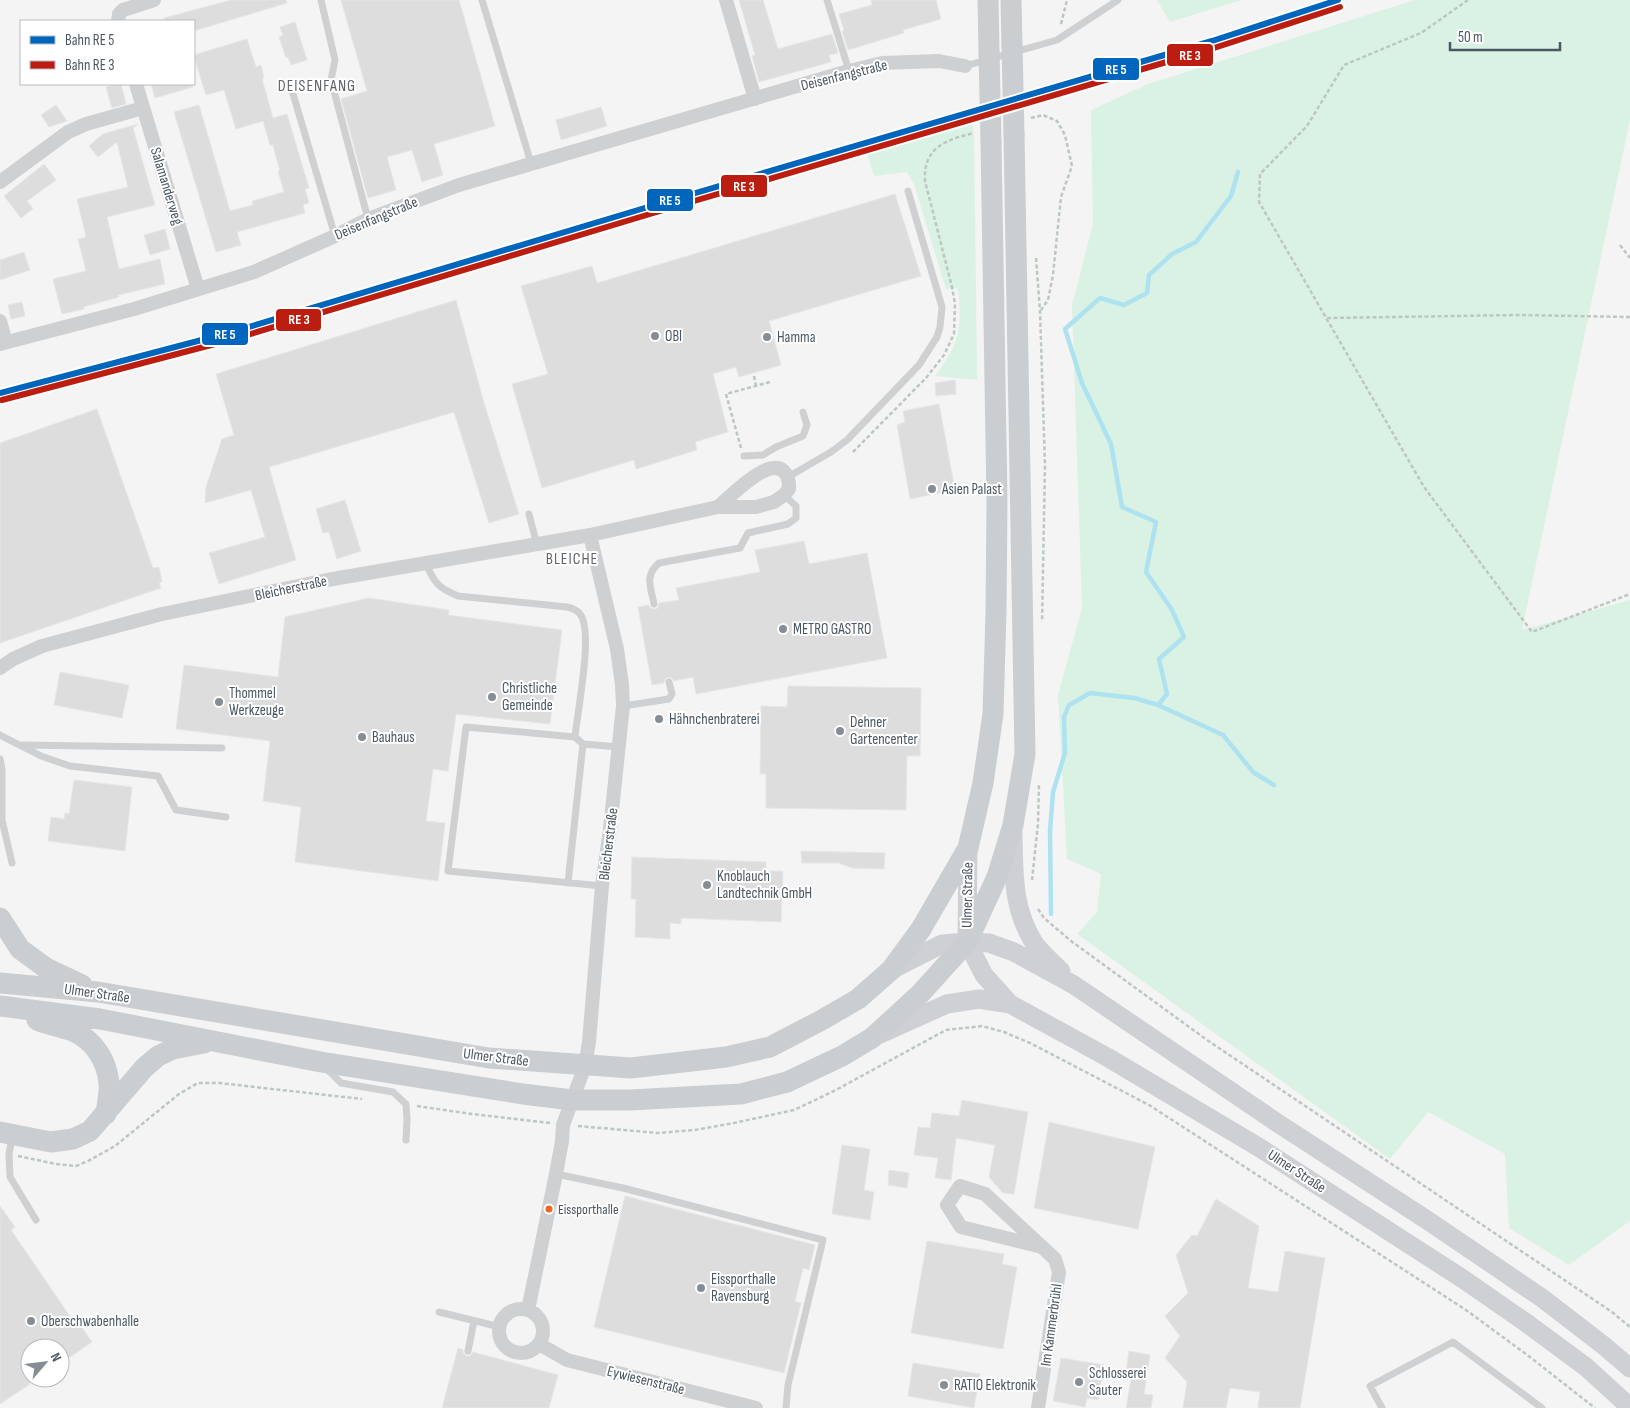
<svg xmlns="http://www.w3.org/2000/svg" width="1630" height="1408" font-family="'Sofia Sans Condensed',sans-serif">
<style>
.green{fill:#d9f2e3}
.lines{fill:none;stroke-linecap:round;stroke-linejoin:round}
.stream{stroke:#aee2f0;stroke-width:4.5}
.building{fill:#ddddde;stroke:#e5e6e7}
.path{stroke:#bcc7c4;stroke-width:2.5;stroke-dasharray:4 2.5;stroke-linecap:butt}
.lane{stroke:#ced0d2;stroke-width:7}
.street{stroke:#ced0d2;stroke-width:14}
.secondary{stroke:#ced0d4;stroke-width:19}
.primary{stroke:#caced1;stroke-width:21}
.primary-bridge{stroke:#caced1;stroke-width:21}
.rail-1-casing{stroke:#fff;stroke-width:10}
.rail-2-casing{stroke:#fff;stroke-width:10}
.rail-1{stroke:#0065bd;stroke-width:6}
.rail-2{stroke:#bb1e10;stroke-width:6}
.poi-dot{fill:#868d94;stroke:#fff;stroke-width:2}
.bus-dot{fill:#f26522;stroke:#fff;stroke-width:2}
.labels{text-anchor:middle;stroke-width:4;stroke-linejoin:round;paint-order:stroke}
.bus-label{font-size:14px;fill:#4a5661;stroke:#fff;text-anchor:start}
.street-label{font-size:15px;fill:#4a5661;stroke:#fff}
.poi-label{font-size:15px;fill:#4a5661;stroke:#fff;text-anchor:start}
.neighbourhood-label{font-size:16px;letter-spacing:1px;fill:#5f6368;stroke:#fff}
.line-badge{stroke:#fff;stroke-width:2}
.badge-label{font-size:14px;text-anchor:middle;font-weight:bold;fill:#fff}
</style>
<rect width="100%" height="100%" fill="#f4f4f4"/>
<!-- green -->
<path class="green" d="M1157,0H1242L1170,22Z
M1415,0H1630V120L1522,630L1630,600V1221L1569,1265L1509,1228L1505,1154L1428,1112L1390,1159L1077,934L1097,912L1101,874L1067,859L1058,695L1082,608L1072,305L1093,224L1091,110L1148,84Z
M972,120L974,137L977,371V380L935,376C960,343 962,328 958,288L946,289L914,184L907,172L874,176L867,153Z"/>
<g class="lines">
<!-- stream -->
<path class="stream" d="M1158,705L1223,735L1253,772L1274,785
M1051,914L1050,831L1053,792L1065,753L1064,717L1069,705L1090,693L1134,698L1158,705L1167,694L1159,659L1184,637L1172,610L1146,572L1156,522L1122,507L1111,444L1082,383L1065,329L1100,298L1124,305L1147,293L1149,275L1172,254L1196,242L1231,196L1238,172"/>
</g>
<!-- building -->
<path class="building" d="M231,0H286L287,3L194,31V21H165L164,18Z
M341,0H459L495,126L434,144L443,175L422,182L412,150L387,157L396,190L368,198L341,99L367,91Z
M739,0H763L778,49L832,34L838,53L829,55L831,62L759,82L752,56L755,55Z
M871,0H936L941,19L903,30L904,33L848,50L842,31L844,30L839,14L872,5Z
M295,22L307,60L291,65L288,57L286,58L279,37L283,35L280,27Z
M247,39L256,67L261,65L264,78L262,79L273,118L287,114L309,188L305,189L309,203L303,205L305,213L237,232L241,245L216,252L174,112L199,105L230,211L253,205L252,201L284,192L278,171L280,170L276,157L273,145H270L263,121L236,129L224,90L206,95L194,57V55Z
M117,84H121L126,104L112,108L106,87Z
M151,84H193V87L155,98Z
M56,105L67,121L49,127L41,115Z
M601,107L607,126L561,140L556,120Z
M138,124L133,128L155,205L107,217L119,269L160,259L165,284L118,295L119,297L83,307L84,309L62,314L53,279L86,271L78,239L86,237L77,199L128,187L117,142L98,157L89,146L103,134Z
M44,164L56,180L27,201L33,209L21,218L4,196Z
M895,194L921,276L769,321L781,365L739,377L736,367L713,374L728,432L695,442L697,450L636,469L634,460L542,488L512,384L548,374L521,286L592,266L597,283Z
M165,229L170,249L150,255L144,235Z
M24,252L30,270L0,280V260Z
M456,300L484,403L519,514L489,523L454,412L269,467L296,560L219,584L209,553L265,537L251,490L205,503L206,487L222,439L234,435L216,374Z
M22,302L25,316L11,319L8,305Z
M955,380L956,394L936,396L935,383Z
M939,404L955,490L910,499L897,425L905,422L903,411Z
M97,409L153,568L159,567L162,582L159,583L161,588L0,643V443Z
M345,500L361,551L337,559L329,532L323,533L316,509Z
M804,541L809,564L867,553L887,658L696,694L693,677L674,681L672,678L668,677L665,679L664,683L652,685L638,607L649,605L650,608L655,609L658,608L659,603L679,600L676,588L760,572L755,550Z
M369,598L449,610L448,615L562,630L550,724L456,714L448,771L433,769L426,821L445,823L438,881L295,862L301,807L263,801L270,741L176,729L184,665L278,677L285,617Z
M60,672L129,685L122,718L54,705Z
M788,686L921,688L920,756H907L906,810L766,808V774H760L761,706L787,707Z
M74,780L132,787L125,851L48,841L51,817L64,819L65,813L69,814Z
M801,851L885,853L884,869L852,868L839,863H802Z
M632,857L766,862V871H783L781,922L681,918V924L670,923V939L635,937L636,899H631Z
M962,1100L1028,1112L1014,1194L1003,1193L989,1177L995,1145L956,1138L951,1180L935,1178L938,1158L914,1155L918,1127L930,1128L932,1113L959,1116Z
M1049,1122L1155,1147L1138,1229L1034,1208Z
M842,1145L870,1149L864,1190L874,1192L870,1220L832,1214Z
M889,1170L909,1173L907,1188L888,1185Z
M625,1196L815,1245L809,1270L803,1268L795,1301L801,1303L784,1373L594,1327Z
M1216,1199L1259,1226L1248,1288L1278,1292L1285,1251L1325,1258L1300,1408H1258L1260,1392L1230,1388L1226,1408H1183L1187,1382L1165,1358L1180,1336L1165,1316L1188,1293L1176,1255L1192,1235L1197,1236Z
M0,1206L15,1227L11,1230L78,1328L81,1326L92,1342L60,1364V1348H30V1384L0,1404Z
M927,1241L1004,1254L1002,1264L1017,1267L1003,1349L911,1333Z
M458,1348L463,1350V1353L466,1356H470L473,1352L558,1375L549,1408H442Z
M1129,1351L1150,1355L1144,1394L1153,1395L1151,1408H1126L1131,1380L1125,1379Z
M1061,1358L1104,1365L1098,1400L1087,1398L1085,1407L1053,1401Z
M913,1363L980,1374L974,1408L908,1396Z"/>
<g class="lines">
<!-- path -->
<path class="path" d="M1468,0L1421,33L1344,65L1307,126L1260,174L1259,202L1424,487L1532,632L1630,594
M1061,24L1067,0
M1031,118L1043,115L1057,121L1065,135L1072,166L1061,197L1053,275L1048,300L1041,310
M1620,245L1630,258
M1036,258L1040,311L1045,465L1042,622
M1327,318L1519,315L1630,317
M754,376L756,386
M741,448L726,394L770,382
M853,452L926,378L944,355L954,334L955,304L952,287L925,181C923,147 946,140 974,133
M1032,880L1038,824L1039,785
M1038,909L1044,918L1071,941L1207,1040L1612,1312L1630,1327
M417,1106L472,1114L550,1123
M578,1126L658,1133L695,1130L734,1123L794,1110L834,1091L946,1030L982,1026L1004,1032L1030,1043L1149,1105L1466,1310L1530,1357L1595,1408
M18,1156L56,1164L76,1166L90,1160L115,1146L179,1094L198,1083H219L362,1099"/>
<!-- lane -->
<path class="lane" d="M321,0L335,60L331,80L368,219
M482,0L531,163
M827,0L849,71
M965,66L1057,40L1118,0
M291,87L335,236
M744,456L763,455L776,447L803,436L807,425L803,412
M788,477L831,452L847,440L919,365L937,337L940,327L942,307L908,191
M529,514L537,545
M426,564C435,584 439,588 458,596L567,607C572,608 577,610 580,614C594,631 577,713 575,737
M654,604C651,587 644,576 659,563L740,548L748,533L788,524L796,518V506L784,495
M623,706L669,699L672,694L669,682
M0,735L41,756L70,766L158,776L176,810L226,817
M22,745L222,748
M0,759L2,770V820L12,863
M568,883L583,744
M602,886L448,871L466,727L575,737L583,744L619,747
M326,1068L341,1083L393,1092L406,1104L407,1120L406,1140
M12,1138L9,1154L10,1177L36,1220
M556,1174L623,1188L823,1240L788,1385L786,1408
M439,1312L500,1327
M468,1351L474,1321
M1382,1408L1370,1386L1453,1342L1542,1408"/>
<!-- street -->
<path class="street" d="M726,0L755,99
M118,21L119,14L123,10L154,0
M136,84L198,289
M0,182L68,132L86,124L143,108
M0,321L6,342
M0,344L134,309L254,272L335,236L368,219L459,185L845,72L882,63L939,61L965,66
M590,535L718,507H756L774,502L784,495L789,489C789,483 789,479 786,474C772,452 730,497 718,507
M0,668L13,659L42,646L162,614L327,580L590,535L617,649L622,685L623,706L610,829L602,886L589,1042L585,1066L563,1125L562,1141L556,1174L528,1310
M499 1331a22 22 0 1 1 44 0a22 22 0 1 1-44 0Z
M539,1344L567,1360L756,1408
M1038,1408L1059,1272L1055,1259L985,1194L960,1186L947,1205L961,1227L1042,1247"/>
<!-- secondary -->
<path class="secondary" d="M1013,833C1014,874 1012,907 1034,943C1041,953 1052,962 1061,971
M968,848L967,942L984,975L1010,1004L1107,1057L1260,1148L1463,1279L1525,1322L1586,1367L1630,1407
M891,970L942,944L967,942L989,943L1014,952L1074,985L1276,1122L1427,1220L1542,1298L1603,1345L1630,1368
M880,1034L947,1004L979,999L1010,1004"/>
<!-- primary -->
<path class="primary" d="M988,0L989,52
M1011,0L1012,45
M0,918L20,949L46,968L82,985
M0,983L98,992L489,1058L631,1068L726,1057L770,1047L820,1021L858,999L891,970L921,929L968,848L983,783L993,714L996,611L997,501L991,142
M0,1006L100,1019L321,1062L523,1094L572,1100H630L741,1094L787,1082L842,1056L872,1038L920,994L967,942L997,877L1013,825L1025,754L1014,134
M37,1020C49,1025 61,1027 73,1031C94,1040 107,1061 109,1083C110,1093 107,1104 106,1114
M0,1132L51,1142L73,1139L90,1131L144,1068L158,1056L173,1049L204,1043"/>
<!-- primary-bridge -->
<path class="primary-bridge" d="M1012,45L1014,134
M989,52L991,142"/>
<defs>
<path id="rail-1" d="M0,393L232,332L648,207L1212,41L1338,0"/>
<path id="rail-2" d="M2,400L234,339L650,214L1214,48L1340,7"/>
</defs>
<!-- rail-1 casing -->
<use href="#rail-1" class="rail-1-casing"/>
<!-- rail-2 casing -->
<use href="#rail-2" class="rail-2-casing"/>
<!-- rail-1 -->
<use href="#rail-1" class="rail-1"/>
<!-- rail-2 -->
<use href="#rail-2" class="rail-2"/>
</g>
<!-- markers -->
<g class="poi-dot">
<circle cx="655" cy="336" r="5"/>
<circle cx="767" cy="337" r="5"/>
<circle cx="932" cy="489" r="5"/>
<circle cx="783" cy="629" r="5"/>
<circle cx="492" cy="697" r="5"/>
<circle cx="219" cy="702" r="5"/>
<circle cx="659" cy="719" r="5"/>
<circle cx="840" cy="731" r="5"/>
<circle cx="362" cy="737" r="5"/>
<circle cx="707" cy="885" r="5"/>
<circle cx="701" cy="1288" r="5"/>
<circle cx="31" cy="1321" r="5"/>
<circle cx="1079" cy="1382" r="5"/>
<circle cx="944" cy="1385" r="5"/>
</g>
<circle class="bus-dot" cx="549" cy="1209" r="4.5"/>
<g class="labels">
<!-- bus labels -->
<g class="bus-label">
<text x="558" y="1214">Eissporthalle</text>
</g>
<!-- street labels -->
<g class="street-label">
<text transform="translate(844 75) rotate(-14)" y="5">Deisenfangstraße</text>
<text transform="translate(167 186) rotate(73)" y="5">Salamanderweg</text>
<text transform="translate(376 218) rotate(-23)" y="5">Deisenfangstraße</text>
<text transform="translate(291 588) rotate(-12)" y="5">Bleicherstraße</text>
<text transform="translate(608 844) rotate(-83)" y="5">Bleicherstraße</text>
<text transform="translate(967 895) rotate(-89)" y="5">Ulmer Straße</text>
<text transform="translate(97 993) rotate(8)" y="5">Ulmer Straße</text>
<text transform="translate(496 1057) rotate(7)" y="5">Ulmer Straße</text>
<text transform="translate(1297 1171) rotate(33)" y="5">Ulmer Straße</text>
<text transform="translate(1051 1325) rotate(-82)" y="5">Im Kammerbrühl</text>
<text transform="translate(646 1380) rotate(14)" y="5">Eywiesenstraße</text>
</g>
<!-- poi labels -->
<g class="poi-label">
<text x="665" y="341">OBI</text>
<text x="777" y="342">Hamma</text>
<text x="942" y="494">Asien Palast</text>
<text x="793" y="634">METRO GASTRO</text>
<text x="502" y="693">Christliche<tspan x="502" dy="17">Gemeinde</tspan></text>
<text x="229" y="698">Thommel<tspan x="229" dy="17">Werkzeuge</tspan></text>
<text x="669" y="724">Hähnchenbraterei</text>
<text x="850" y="727">Dehner<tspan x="850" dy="17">Gartencenter</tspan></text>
<text x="372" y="742">Bauhaus</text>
<text x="717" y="881">Knoblauch<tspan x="717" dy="17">Landtechnik GmbH</tspan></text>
<text x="711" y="1284">Eissporthalle<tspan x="711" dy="17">Ravensburg</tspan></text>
<text x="41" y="1326">Oberschwabenhalle</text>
<text x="1089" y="1378">Schlosserei<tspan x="1089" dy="17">Sauter</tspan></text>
<text x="954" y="1390">RATIO Elektronik</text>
</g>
<!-- neighbourhood labels -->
<g class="neighbourhood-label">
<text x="317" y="91">DEISENFANG</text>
<text x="572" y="564">BLEICHE</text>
</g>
</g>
<g class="line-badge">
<rect x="1166" y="43" width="48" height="24" rx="5" fill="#bb1e10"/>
<rect x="1092" y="57" width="48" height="24" rx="5" fill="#0065bd"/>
<rect x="720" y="174" width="48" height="24" rx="5" fill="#bb1e10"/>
<rect x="646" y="188" width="48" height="24" rx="5" fill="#0065bd"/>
<rect x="275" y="308" width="47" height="24" rx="5" fill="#bb1e10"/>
<rect x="201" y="322" width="48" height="24" rx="5" fill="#0065bd"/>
</g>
<g class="badge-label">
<text x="1190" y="60">RE 3</text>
<text x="1116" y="74">RE 5</text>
<text x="744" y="191">RE 3</text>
<text x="670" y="205">RE 5</text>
<text x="299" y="324">RE 3</text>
<text x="225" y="339">RE 5</text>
</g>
<!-- legend -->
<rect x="20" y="20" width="175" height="65" fill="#ffffff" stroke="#b7bbc0"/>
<rect x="30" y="36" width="25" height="8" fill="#0065bd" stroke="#b7bbc0"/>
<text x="65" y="45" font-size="15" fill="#4a5661">Bahn RE 5</text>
<rect x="30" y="61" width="25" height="8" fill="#bb1e10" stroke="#b7bbc0"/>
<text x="65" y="70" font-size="15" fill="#4a5661">Bahn RE 3</text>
<!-- north arrow -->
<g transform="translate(45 1363) rotate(62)"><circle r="24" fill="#ffffff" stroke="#b7bbc0"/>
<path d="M0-4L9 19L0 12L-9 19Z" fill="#868d94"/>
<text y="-8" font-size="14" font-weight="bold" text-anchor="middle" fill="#4a5661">N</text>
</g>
<!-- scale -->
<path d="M1450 42v8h110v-8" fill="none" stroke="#4a5661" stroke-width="2.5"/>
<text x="1458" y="42" font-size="15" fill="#4a5661" stroke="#ffffff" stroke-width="4" paint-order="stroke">50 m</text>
</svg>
